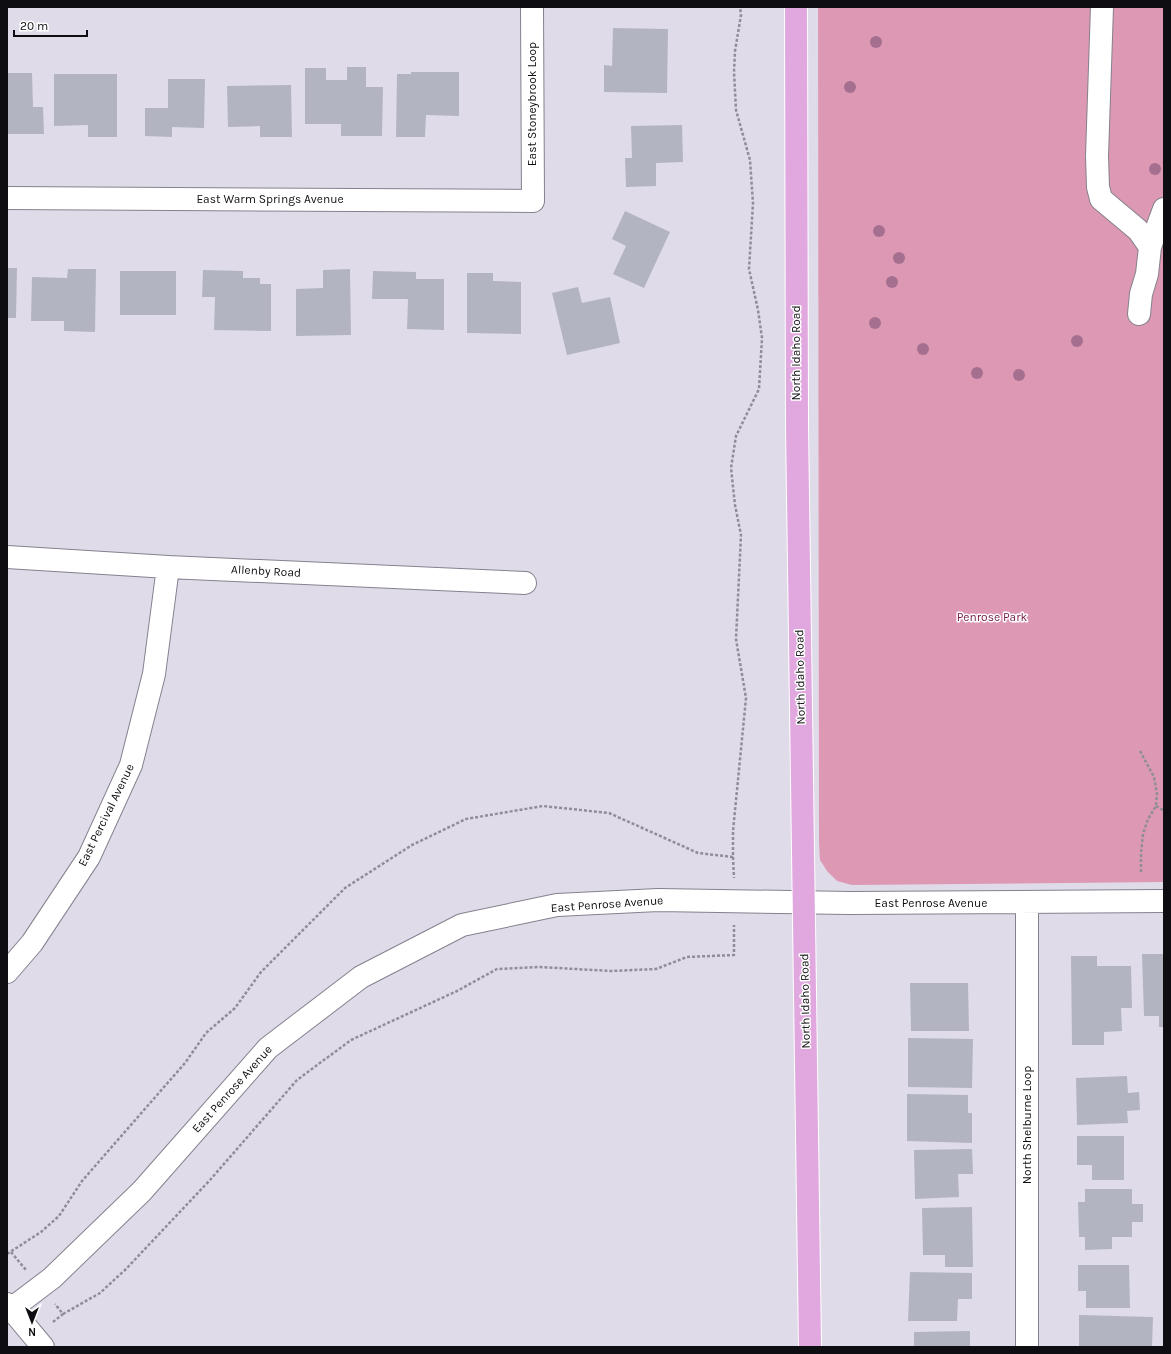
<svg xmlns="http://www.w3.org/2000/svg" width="1171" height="1354" font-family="Karla,sans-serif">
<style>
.green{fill:#dd99b3}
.building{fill:#b2b4c2}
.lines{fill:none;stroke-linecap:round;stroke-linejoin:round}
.minor-casing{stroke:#85818d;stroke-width:24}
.major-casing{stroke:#fff;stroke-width:24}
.path{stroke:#908d97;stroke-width:2.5;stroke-dasharray:3 2;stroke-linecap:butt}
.minor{stroke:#fff;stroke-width:22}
.major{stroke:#e1a7df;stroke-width:22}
.tree{fill:#a57090}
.labels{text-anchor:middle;stroke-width:3;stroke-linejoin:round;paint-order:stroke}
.street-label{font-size:12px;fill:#0e0d11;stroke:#fff}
.park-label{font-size:12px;fill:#751947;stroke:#fff}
</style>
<rect width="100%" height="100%" fill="#e0dbe9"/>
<!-- green -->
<path class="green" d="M818,7H1164V882L852,885L837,881L827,871L820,860L819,843Z"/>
<!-- building -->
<path class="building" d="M613,28L668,29L667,93L604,92V65L612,66Z
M347,67H366V87H383L382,136H341V124H305V68H326V80H347Z
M411,72H459V116L426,115L425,137H396L397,74H411Z
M7,73H32L33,107H43L44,134H7Z
M54,74H117V137H88V125L54,126Z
M168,79H205L204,128L172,127V137L145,136V108H168Z
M291,85L292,137H260V126L228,127L227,86Z
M682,125L683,162L656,163V186L626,187L625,158H632L631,126Z
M625,211L670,232L644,288L613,274L626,246L612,239Z
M7,268H17L16,318H7Z
M68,269H96L95,332L64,331V321H31L32,277L67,278Z
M350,269L351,335L296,336V289L323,288V270Z
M203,270L243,271V278H260V284H271V331L214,330L215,297H202Z
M120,271H176V315H120Z
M373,271L416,272V279H444V330L407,329L408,299H372Z
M467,273H493V281L521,282V334L467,333Z
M578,287L582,303L610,297L620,343L567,355L552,293Z
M1142,954H1164V1027H1159V1016H1144Z
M1071,956H1097V966H1131L1132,1008H1121L1122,1031L1104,1032V1045H1072Z
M910,983H968L969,1031H911Z
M908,1038L973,1039L972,1088L908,1087Z
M1127,1076L1128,1093L1139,1092L1140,1110L1127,1111L1128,1123L1077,1125L1076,1078Z
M907,1094L968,1095V1113H972V1143L907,1141Z
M1077,1136H1124V1180H1092V1165H1077Z
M972,1149L973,1174H958L959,1197L915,1199L914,1150Z
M1085,1189H1132V1204H1143V1222H1132V1237H1112V1249L1085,1250V1237H1079L1078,1202H1085Z
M972,1207L973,1267H945V1255H923L922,1208Z
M1078,1265H1129L1130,1308H1086V1291H1078Z
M910,1272L972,1273V1299H958L957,1321H908Z
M1079,1315L1153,1317L1152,1347H1079Z
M970,1331V1347H914V1332Z"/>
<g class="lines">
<defs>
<path id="minor" d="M1102,7L1097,156L1098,187L1101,199L1138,230L1150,247
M7,198L533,201L532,7
M1139,314L1141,294L1147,274L1150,247L1164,209
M7,557L168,567L525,583
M1027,902V1347
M7,972L32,943L89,857L131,765L154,674L168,567
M7,1304L43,1347
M7,1312L52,1278L142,1191L268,1048L361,977L462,925L557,905L658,900L850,903L1164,901"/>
<path id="major" d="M796,7L797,425L810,1347"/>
</defs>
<!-- minor casing -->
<use href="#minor" class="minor-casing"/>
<!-- major casing -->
<use href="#major" class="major-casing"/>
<!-- path -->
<path class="path" d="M1140,751L1154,777L1157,794L1156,806L1148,819L1143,834L1141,853V872
M1156,806L1163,810L1164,808
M733,857L734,878
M11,1252L26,1270
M7,1254L41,1232L59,1216L82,1181L185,1063L206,1033L235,1008L261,972L345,888L412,845L466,819L543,806L609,813L698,853L733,857V831L746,698L736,639L741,535L735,505L731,468L736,436L759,389L762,338L758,310L749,269L753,203L750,160L736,110L734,72L735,51L741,15L740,7
M63,1314L100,1293L126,1269L210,1180L297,1080L351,1040L457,991L497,969L540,967L611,971L656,969L687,957L734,955V925
M53,1322L63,1314L55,1304"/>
<!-- minor -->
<use href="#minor" class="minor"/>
<!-- major -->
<use href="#major" class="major"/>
</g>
<!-- trees -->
<g class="tree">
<circle cx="876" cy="42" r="6"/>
<circle cx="850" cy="87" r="6"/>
<circle cx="1155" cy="169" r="6"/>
<circle cx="879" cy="231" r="6"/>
<circle cx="899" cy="258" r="6"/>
<circle cx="892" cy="282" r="6"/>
<circle cx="875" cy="323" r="6"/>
<circle cx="1077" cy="341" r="6"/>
<circle cx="923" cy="349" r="6"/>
<circle cx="977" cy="373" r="6"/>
<circle cx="1019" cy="375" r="6"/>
</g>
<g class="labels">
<!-- street labels -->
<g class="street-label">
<text transform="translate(532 104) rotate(-90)" y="4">East Stoneybrook Loop</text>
<text x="270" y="203">East Warm Springs Avenue</text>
<text transform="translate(796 353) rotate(-90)" y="4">North Idaho Road</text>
<text transform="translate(266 571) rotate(3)" y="4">Allenby Road</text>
<text transform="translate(800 677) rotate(-91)" y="4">North Idaho Road</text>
<text transform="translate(106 815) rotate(-64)" y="4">East Percival Avenue</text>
<text x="931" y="907">East Penrose Avenue</text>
<text transform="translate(607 904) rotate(-4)" y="4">East Penrose Avenue</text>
<text transform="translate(805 1001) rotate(-91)" y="4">North Idaho Road</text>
<text transform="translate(232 1089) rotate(-48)" y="4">East Penrose Avenue</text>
<text transform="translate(1027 1125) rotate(-90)" y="4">North Shelburne Loop</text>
</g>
<!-- park labels -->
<g class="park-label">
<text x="992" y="621">Penrose Park</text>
</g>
</g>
<!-- border -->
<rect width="1171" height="1354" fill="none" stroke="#0e0d11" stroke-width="16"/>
<!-- north arrow -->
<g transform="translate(32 1322) rotate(180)" stroke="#ffffff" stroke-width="3" paint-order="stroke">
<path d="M0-3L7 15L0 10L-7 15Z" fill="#0e0d11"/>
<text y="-6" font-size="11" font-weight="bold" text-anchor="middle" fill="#0e0d11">N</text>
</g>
<!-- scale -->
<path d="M14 30v6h73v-6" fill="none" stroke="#0e0d11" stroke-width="2"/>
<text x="20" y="30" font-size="12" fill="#0e0d11" stroke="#ffffff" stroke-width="3" paint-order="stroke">20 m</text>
</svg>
